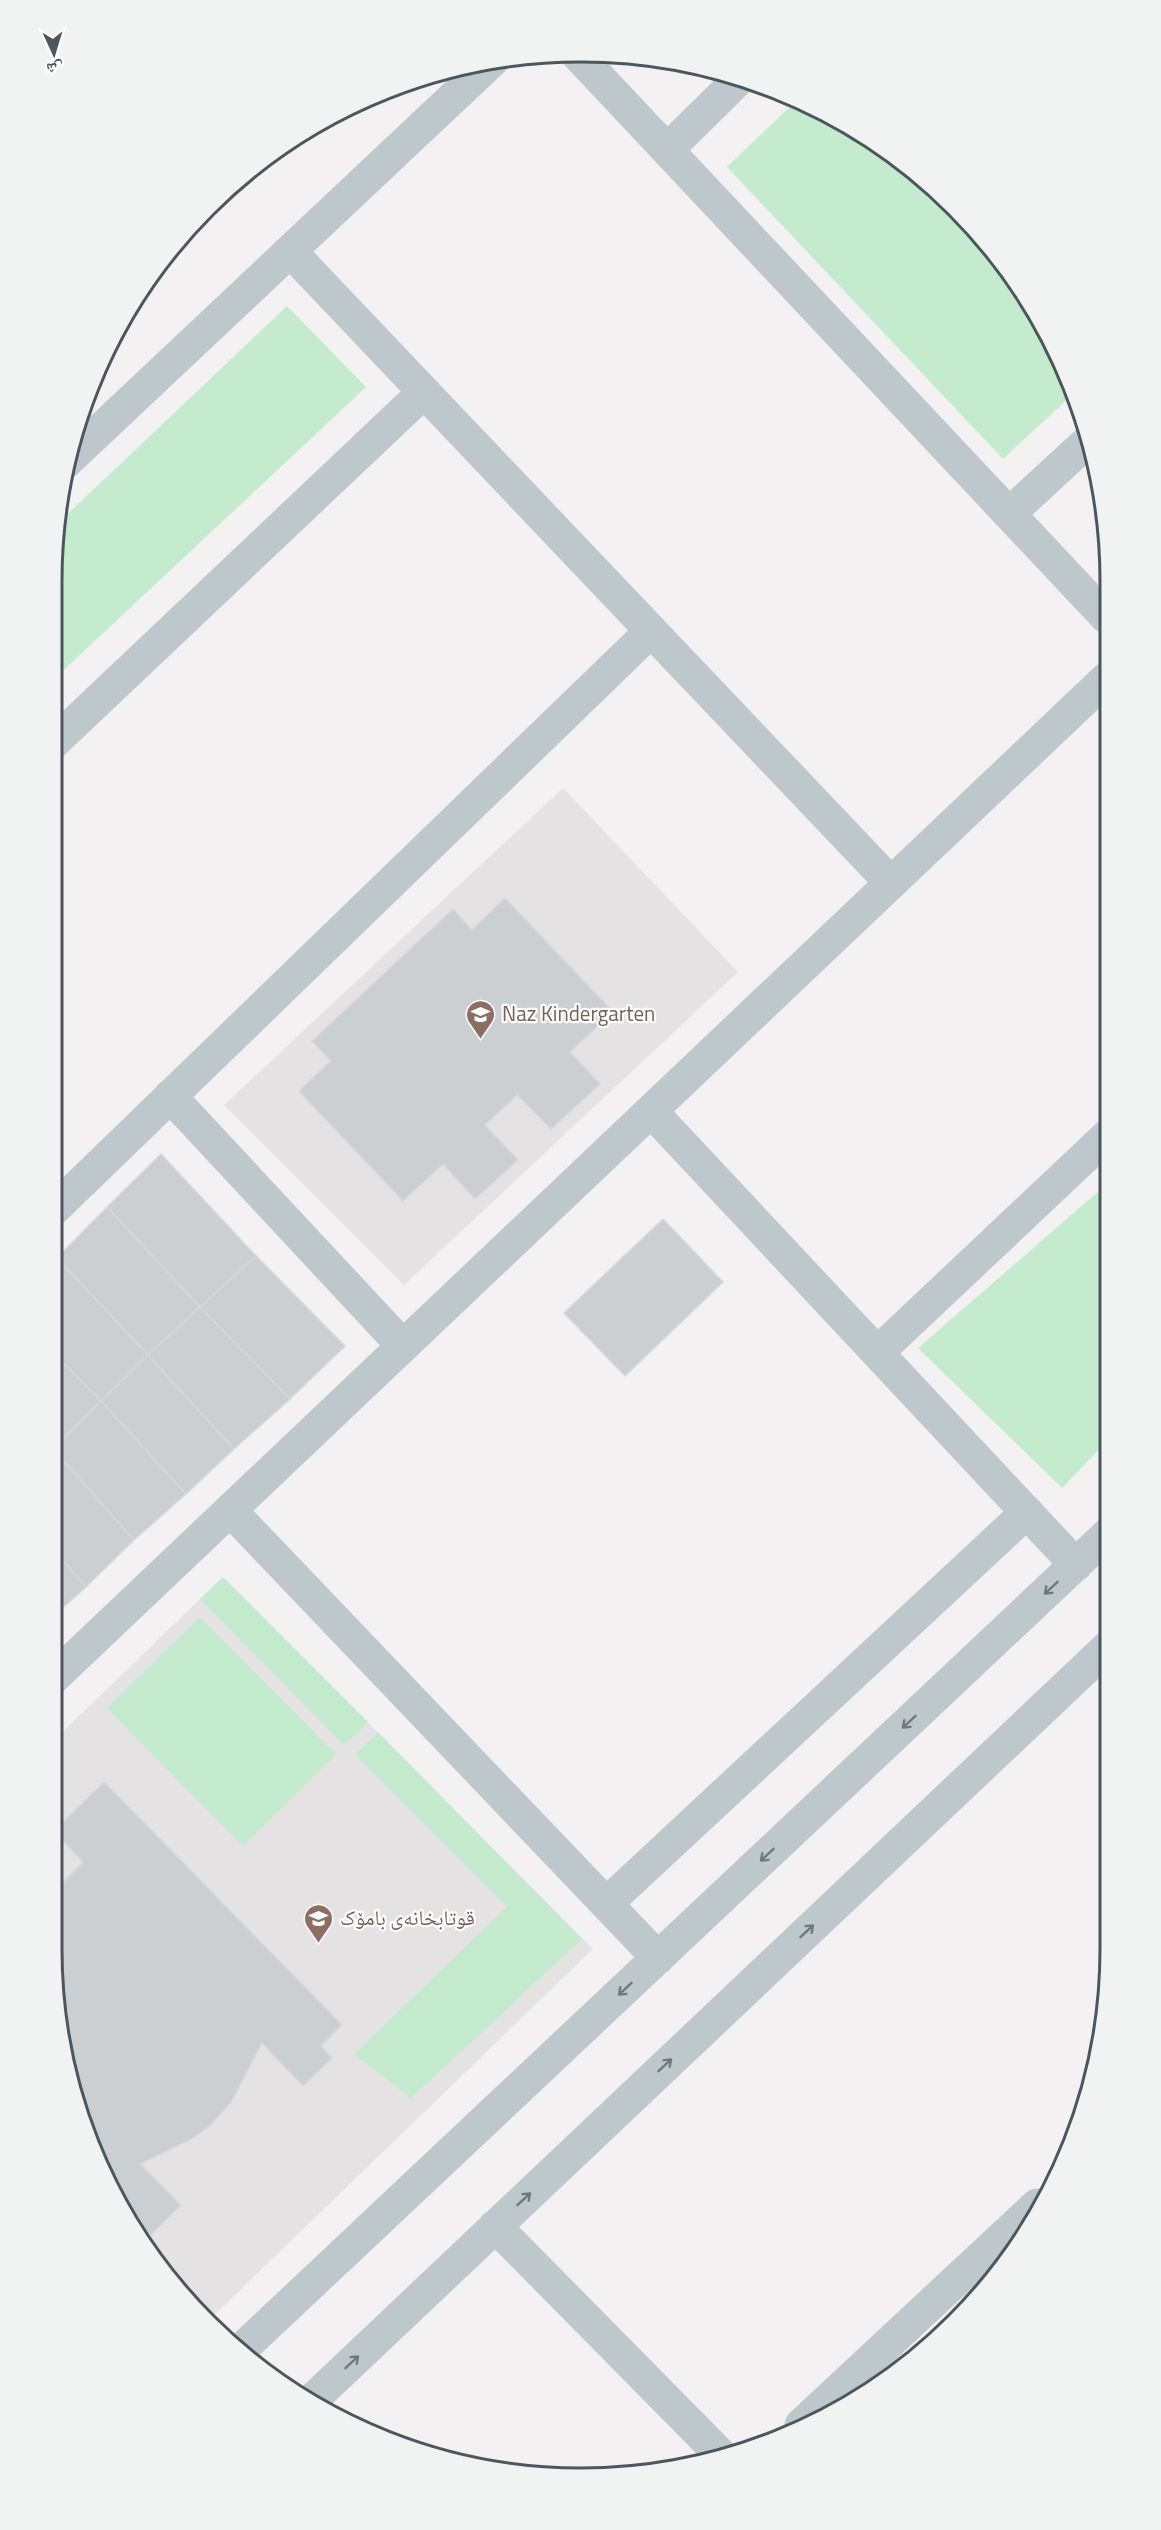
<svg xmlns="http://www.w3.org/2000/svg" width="1161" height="2530" font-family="'Titillium Web','Noto Naskh Arabic',sans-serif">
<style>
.education{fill:#e4e2e3}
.green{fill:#c5ebce}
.building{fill:#cbcfd2;stroke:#d6d8db;stroke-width:1.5}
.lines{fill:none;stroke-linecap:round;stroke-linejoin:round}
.minor{stroke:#bec7cc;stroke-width:33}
.oneway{stroke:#6e797e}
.labels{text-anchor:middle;stroke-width:4.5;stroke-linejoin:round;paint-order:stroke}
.education-label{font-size:21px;fill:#785e54;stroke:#fff;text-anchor:start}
.rim{fill:none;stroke:#4b575c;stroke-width:3}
</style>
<rect width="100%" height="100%" fill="#f3f1f1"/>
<!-- education -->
<path class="education" d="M563,788L738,972L404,1285L224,1105Z
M223,1577L593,1949L209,2320L182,2298L122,2214L79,2120L51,1949V1743Z"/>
<!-- green -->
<path class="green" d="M797,100L903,160L1000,258L1070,378L1074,393L1003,459L727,167Z
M287,306L366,387L51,682V580L56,525Z
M1108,1183V1440L1062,1488L918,1348Z
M223,1577L368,1722L344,1745L200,1599Z
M200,1617L336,1754L243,1846L107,1708Z
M378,1732L582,1939L411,2098L354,2054L507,1907L355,1755Z"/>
<!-- building -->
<path class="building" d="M505,898L613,1012L570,1052L600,1084L551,1129L517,1095L485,1125L518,1160L475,1199L443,1164L403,1201L299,1091L331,1061L312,1041L453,909L472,930Z
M161,1154L256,1256L200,1307L107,1207Z
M107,1207L200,1307L148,1355L57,1258Z
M663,1219L723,1282L625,1376L564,1313Z
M256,1256L345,1346L290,1399L200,1307Z
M57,1258L148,1355L101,1401L51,1350V1264Z
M200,1307L290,1399L234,1449L148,1355Z
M51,1350L101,1401L53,1449L51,1447Z
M148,1355L234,1449L186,1494L101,1401Z
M101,1401L186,1494L134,1540L53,1449Z
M53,1449L134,1540L86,1587L51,1547Z
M51,1547L86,1587L51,1618Z
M104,1782L342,2025L321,2046L332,2058L303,2086L262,2043L231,2102L211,2125L189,2140L140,2164L181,2205L151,2235L139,2222L132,2229L122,2214L79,2120L51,1950V1894L83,1862L54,1831Z"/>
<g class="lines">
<!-- minor -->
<path class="minor" d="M575,52L1106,617
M667,150L740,78
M290,251L891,883
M66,462L493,60
M1009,514L1087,442
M51,745L424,392
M170,1096L403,1346
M651,1111L1076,1565
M51,1212L651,631
M878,1352L1107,1136
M230,1510L658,1958
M51,1680L1106,679
M606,1904L1027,1512
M495,2226L721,2455
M243,2348L1109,1533
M309,2403L1109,1646
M801,2425L1037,2205"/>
</g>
<!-- one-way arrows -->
<defs><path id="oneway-shaft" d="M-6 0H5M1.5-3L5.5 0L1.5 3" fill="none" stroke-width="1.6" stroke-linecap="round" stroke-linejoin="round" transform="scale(1.5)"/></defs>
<g class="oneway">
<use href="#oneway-shaft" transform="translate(1051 1588) rotate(137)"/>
<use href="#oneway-shaft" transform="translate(909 1722) rotate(137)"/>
<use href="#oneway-shaft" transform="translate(767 1855) rotate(137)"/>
<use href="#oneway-shaft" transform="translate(807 1931) rotate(-43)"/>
<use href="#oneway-shaft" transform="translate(625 1989) rotate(137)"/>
<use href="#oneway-shaft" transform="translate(665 2065) rotate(-43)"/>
<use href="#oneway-shaft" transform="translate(524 2199) rotate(-43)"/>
<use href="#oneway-shaft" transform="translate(352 2362) rotate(-43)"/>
</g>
<!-- icons -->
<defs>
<symbol id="school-pin" viewBox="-11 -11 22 30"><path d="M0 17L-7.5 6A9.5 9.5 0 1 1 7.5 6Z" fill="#8d6e63" stroke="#fff"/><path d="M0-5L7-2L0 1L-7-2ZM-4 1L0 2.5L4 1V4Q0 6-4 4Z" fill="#fff"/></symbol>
</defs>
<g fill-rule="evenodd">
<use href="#school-pin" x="464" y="998" width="33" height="45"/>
<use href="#school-pin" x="302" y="1902" width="33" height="45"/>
</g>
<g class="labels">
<!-- education labels -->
<g class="education-label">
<text x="502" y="1021">Naz Kindergarten</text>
<text x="340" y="1925">قوتابخانەی بامۆک</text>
</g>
</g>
<!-- crop -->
<path d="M0 0H1161V2530H0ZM581 62H581A519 519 0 0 1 1100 581V1949A519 519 0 0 1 581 2468H581A519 519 0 0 1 62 1949V581A519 519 0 0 1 581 62Z" fill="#f1f2f2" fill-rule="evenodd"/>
<path class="rim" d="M581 62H581A519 519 0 0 1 1100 581V1949A519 519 0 0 1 581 2468H581A519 519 0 0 1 62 1949V581A519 519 0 0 1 581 62Z"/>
<!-- north arrow -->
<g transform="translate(54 54) rotate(176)" stroke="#ffffff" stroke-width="4.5" paint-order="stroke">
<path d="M0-4.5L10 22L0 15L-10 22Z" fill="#4b575c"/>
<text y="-9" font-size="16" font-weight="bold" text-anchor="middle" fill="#4b575c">ش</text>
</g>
</svg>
